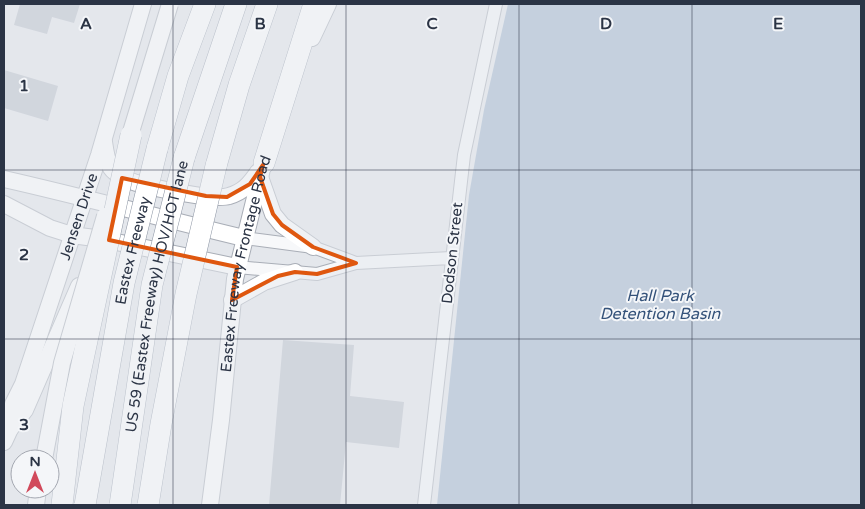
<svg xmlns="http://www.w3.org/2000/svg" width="865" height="509" font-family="'Varela Round',sans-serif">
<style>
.water{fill:#9fb4cc}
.building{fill:#bbc0ca}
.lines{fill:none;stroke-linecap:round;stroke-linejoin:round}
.street-casing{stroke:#a9aeb7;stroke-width:14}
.secondary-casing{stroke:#a9aeb7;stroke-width:18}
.highway-casing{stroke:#8b94a3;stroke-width:22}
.street{stroke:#f7f8fa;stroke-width:12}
.secondary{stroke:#fff;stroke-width:16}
.highway{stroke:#fff;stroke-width:21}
.secondary-bridge-casing{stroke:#a9aeb7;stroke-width:18;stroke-linecap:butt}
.highway-bridge-casing{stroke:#8b94a3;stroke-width:22;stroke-linecap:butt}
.secondary-bridge{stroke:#fff;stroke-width:16}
.highway-bridge{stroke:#fff;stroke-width:21}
.marked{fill:none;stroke:#df570f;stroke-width:4;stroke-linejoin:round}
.grid{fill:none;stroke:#2b3445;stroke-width:1;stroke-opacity:0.55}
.labels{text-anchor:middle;stroke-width:4;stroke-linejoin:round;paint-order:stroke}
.street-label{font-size:15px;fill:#2b3445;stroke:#f4f6f9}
.water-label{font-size:16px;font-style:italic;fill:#34527a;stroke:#f4f6f9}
.grid-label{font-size:16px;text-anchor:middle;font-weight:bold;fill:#2b3445;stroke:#f4f6f9;stroke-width:4;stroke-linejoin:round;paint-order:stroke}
</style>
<rect width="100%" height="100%" fill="#e4e7ec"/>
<!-- water -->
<path class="water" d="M508,4H861V505H437L469,195L484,110Z"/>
<!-- building -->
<path class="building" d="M20,4H80L74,23L52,17L47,34L14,25Z
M4,70L58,86L48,121L4,108Z
M283,340L354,345L350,396L404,402L399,448L346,442L340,505H269Z"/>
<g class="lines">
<defs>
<path id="street" d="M244,238L313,247L356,263
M237,267L317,274L356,263L451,258
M424,505L464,155L496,4"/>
<g id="secondary">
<path d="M312,38L328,4"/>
<path d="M104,142C105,149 107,162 111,168C113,171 119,176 123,178C139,186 213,201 229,196C243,192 250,184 258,172"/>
<path d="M260,177L273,214L282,225L313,247"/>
<path d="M4,179C84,197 164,219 244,238"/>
<path d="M4,204L50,228L72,235L102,239L237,267"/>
<path d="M232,300L264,282L295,272"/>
<path id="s1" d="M10,429L13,404L23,384L99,155L143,4"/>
<path d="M4,442L10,429L25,410L79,286"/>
<path d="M36,505L38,489"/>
<path id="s2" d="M210,505L221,420L235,279L263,165L268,152"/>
</g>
<path id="highway" d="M157,149L178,76L205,4
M184,158L236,4
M264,163L314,4
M216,166L239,85L267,4"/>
</defs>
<!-- street casing -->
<use href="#street" class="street-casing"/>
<!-- secondary casing -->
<use href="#secondary" class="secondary-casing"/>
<!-- highway casing -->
<use href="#highway" class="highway-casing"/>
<!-- street -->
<use href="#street" class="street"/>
<!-- secondary -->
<use href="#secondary" class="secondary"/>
<!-- highway -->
<use href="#highway" class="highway"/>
<defs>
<path id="secondary-bridge" d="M127,145L170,4
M44,459L62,363L105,216"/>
<g id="highway-bridge">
<path d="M62,505L73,406L131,135"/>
<path id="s3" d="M85,505L124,283L157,149"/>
<path id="s4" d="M120,505L152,285L184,158"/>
<path d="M148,505L161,424L186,294L216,166"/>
</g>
</defs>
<!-- secondary-bridge casing -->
<use href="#secondary-bridge" class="secondary-bridge-casing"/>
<!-- highway-bridge casing -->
<use href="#highway-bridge" class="highway-bridge-casing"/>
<!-- secondary-bridge -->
<use href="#secondary-bridge" class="secondary-bridge"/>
<!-- highway-bridge -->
<use href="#highway-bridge" class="highway-bridge"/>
</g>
<!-- marked area -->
<path d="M0 0H865V509H0ZM263,165L260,177L273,214L282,225L313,247L356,263L317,274L295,272L278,276L232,300L237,267L109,240L122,178L206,196L227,197L250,184Z" fill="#e4e7ec" fill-opacity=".55" fill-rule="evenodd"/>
<path class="marked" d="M263,165L260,177L273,214L282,225L313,247L356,263L317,274L295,272L278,276L232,300L237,267L109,240L122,178L206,196L227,197L250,184Z"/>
<!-- grid -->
<path class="grid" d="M173,4V505M346,4V505M519,4V505M692,4V505M4,170H861M4,339H861"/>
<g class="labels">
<!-- street labels -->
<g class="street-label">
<text dy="5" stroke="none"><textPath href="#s1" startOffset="224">Jensen Drive</textPath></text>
<text dy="5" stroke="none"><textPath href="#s3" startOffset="259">Eastex Freeway</textPath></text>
<text transform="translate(452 253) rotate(-84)" y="5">Dodson Street</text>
<text dy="5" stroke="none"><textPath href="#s2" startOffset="244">Eastex Freeway Frontage Road</textPath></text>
<text dy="5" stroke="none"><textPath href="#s4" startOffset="212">US 59 (Eastex Freeway) HOV/HOT lane</textPath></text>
</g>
<!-- water labels -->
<g class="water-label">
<text x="660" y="301">Hall Park<tspan x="660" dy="18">Detention Basin</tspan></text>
</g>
</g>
<g class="grid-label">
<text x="86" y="29">A</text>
<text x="260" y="29">B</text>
<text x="432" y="29">C</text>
<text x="606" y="29">D</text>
<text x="778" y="29">E</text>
<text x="24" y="91">1</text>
<text x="24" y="260">2</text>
<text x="24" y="430">3</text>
</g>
<!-- border -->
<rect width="865" height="509" fill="none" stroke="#2b3445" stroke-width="10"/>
<!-- north arrow -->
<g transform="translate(35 474)"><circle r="24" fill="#f4f6f9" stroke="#a4a8b1"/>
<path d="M0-4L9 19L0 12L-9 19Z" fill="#d1495b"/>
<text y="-8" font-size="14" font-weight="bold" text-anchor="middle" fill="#2b3445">N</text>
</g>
</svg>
